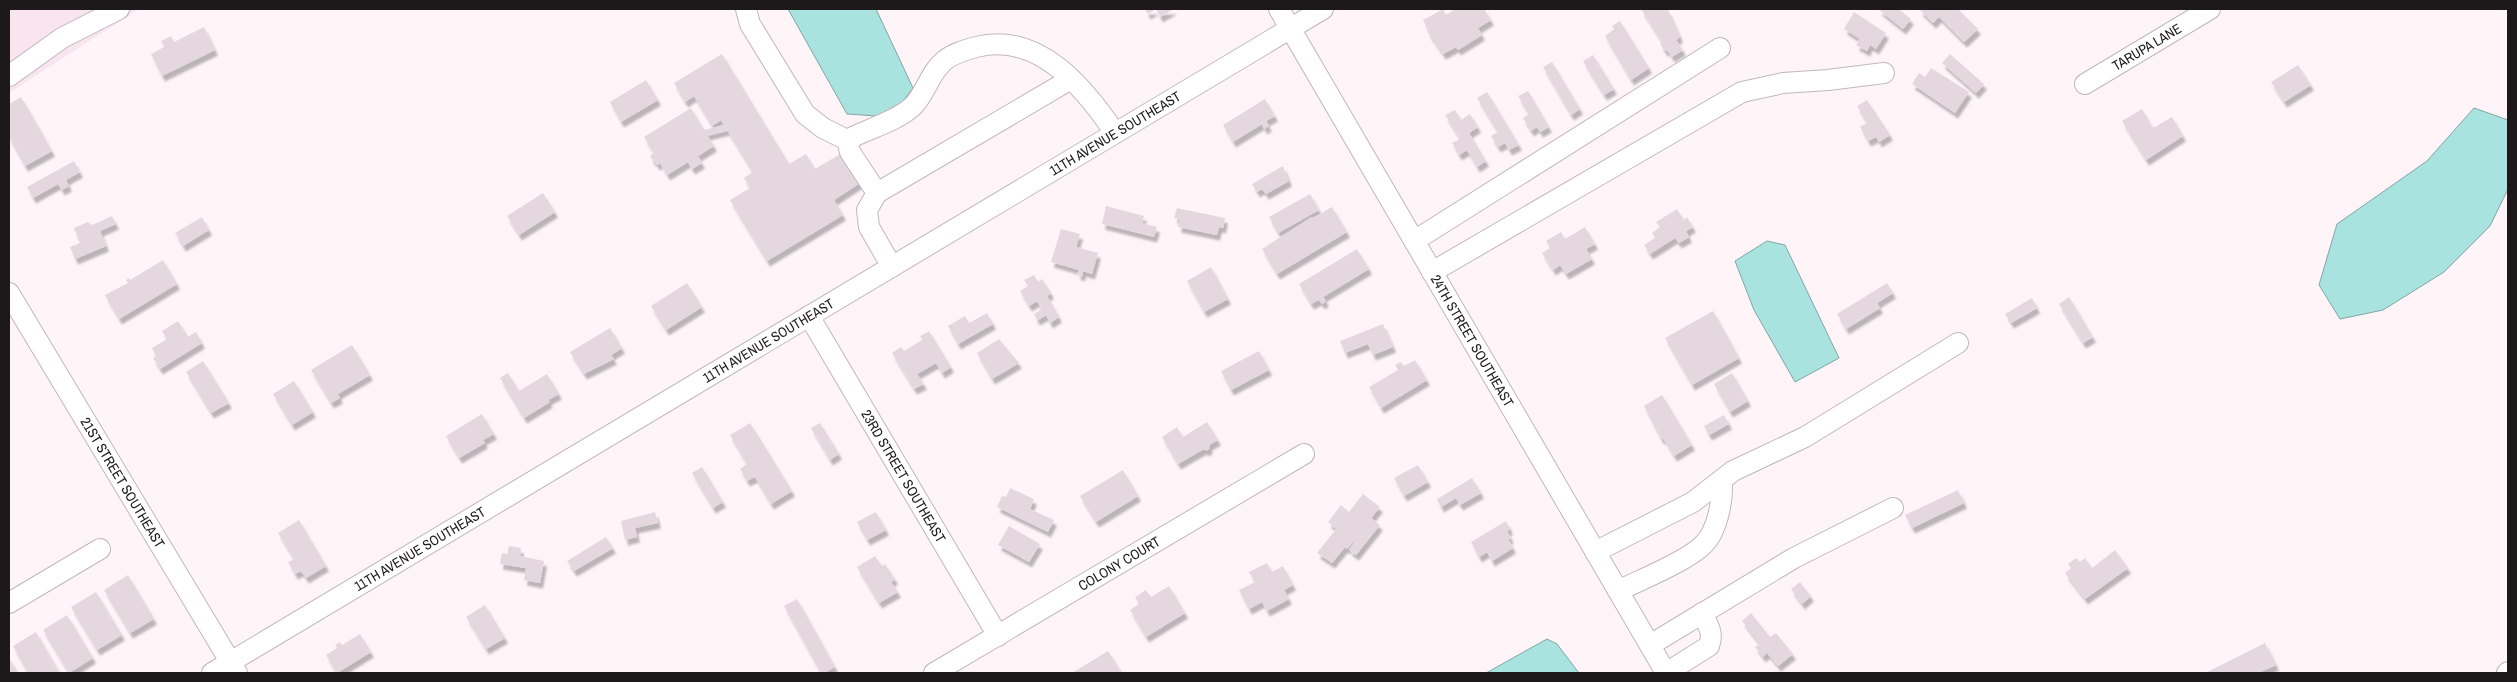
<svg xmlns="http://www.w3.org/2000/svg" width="2517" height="682" font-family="'Archivo Narrow',sans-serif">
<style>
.built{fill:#f9e5ef}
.water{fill:#a9e3df;stroke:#7fa6a4}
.building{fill:#e4d8de;filter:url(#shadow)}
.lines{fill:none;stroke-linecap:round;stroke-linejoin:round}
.minor-casing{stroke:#c2b6bc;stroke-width:22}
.minor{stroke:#fff;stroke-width:20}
.labels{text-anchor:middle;stroke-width:5;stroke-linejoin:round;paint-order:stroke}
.street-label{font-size:14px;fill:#1d191b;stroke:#fff}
</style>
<defs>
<filter id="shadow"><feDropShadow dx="3" dy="5.5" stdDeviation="1" flood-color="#0004"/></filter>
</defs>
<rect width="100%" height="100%" fill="#fff5f9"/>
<!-- built -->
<path class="built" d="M9,9H139L9,93Z"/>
<!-- water -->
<path class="water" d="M788,9H876L913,88L891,117L847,114Z
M2474,108L2508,120V189L2490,226L2444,272L2383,310L2340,319L2319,285L2337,224L2427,161Z
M1767,241L1785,245L1839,358L1795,382L1754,310L1735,261Z
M1547,639L1557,644L1579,673H1486Z"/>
<!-- building -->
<path class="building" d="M1145,9H1174L1160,17L1156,9L1148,14Z
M1443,9L1446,15L1455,9H1484L1491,20L1478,28L1482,35L1458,50L1456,47L1443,54L1427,31L1428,30L1423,20Z
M1641,9L1668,10L1680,37L1676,40L1683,50L1672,57L1667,50L1665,51L1660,44L1662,42Z
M1878,9H1899L1911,19L1903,29Z
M1919,9H1958L1978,29L1964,42L1939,17L1933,23Z
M1854,12L1886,33L1876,49L1870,45L1867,51L1856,45L1860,39L1844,29Z
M1620,21L1649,68L1631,80L1605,36L1614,29L1612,26Z
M204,27L215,50L162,76L151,54L164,47L161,41L171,36L174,42Z
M722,54L789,164L806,154L815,169L842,153L860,183L834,200L843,215L767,261L730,200L750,188L744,178L753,172L727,130L707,135L714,146L698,156L702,163L692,169L688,162L667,175L660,163L657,165L654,161L657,159L653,161L650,156L654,153L644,137L691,108L704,130L724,125L721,120L712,126L694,96L685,102L674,83Z
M1950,54L1984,84L1976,93L1942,63Z
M1593,55L1614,89L1604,95L1583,61Z
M1552,62L1580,109L1571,115L1543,67Z
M2298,65L2311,85L2284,102L2271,82Z
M1931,68L1969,92L1955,113L1912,84L1919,73L1925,77Z
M646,80L658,100L621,122L610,102Z
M1528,91L1549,127L1540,132L1537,127L1531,131L1523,118L1529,114L1518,96Z
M1487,92L1519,145L1509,150L1505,143L1498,147L1491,136L1498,132L1477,98Z
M21,97L52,151L25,166L9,137V104Z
M1265,99L1275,116L1266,121L1269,126L1264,129L1262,124L1233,142L1223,125Z
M1867,100L1890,135L1879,142L1876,137L1868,141L1860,127L1867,123L1857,106Z
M2142,109L2153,128L2172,117L2183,136L2146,160L2122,121Z
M1455,110L1461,120L1470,114L1478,127L1469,133L1486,161L1477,167L1467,150L1459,155L1452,143L1460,139L1445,115Z
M74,161L80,172L66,180L69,186L62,190L58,184L33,198L27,187Z
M1283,166L1289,181L1266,194L1262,189L1257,192L1252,184Z
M543,193L555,212L519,235L507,216Z
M1310,194L1319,210L1278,233L1269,217Z
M1106,206L1144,216L1142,223L1157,227L1154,237L1102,224Z
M1332,207L1347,232L1277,274L1262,249L1312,217L1313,218Z
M1177,208L1225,218L1223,228L1219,227L1217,235L1178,227L1180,219L1174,218Z
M1677,209L1684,220L1687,217L1693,227L1686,231L1689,237L1679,243L1675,238L1650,254L1644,245L1655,238L1652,233L1660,227L1656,222Z
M112,216L116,224L100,231L106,246L75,259L70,247L80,243L74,228L88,222L92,225Z
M202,217L209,230L183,246L175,233Z
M1585,227L1595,244L1586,249L1592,259L1566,274L1560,265L1553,270L1542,253L1550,248L1546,241L1561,232L1565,239Z
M1061,229L1080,234L1076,247L1098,253L1092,274L1083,271L1082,276L1077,274L1079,270L1051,262Z
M1357,249L1369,269L1323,297L1326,301L1322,304L1319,300L1311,304L1299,284Z
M163,260L177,284L119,319L105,295L128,283L126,280L129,278L130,280Z
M1211,267L1228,299L1204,312L1187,281Z
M1034,275L1038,282L1042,279L1051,293L1047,296L1059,317L1050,323L1046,315L1037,320L1034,314L1042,309L1037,301L1029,306L1020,291L1028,286L1024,280Z
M687,283L702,307L666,330L651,306Z
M1887,283L1893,293L1877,303L1880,308L1846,329L1837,314Z
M2069,297L2093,337L2083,343L2059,304Z
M2032,298L2037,308L2011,323L2005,314Z
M1713,311L1739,358L1692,385L1665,338Z
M987,313L993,324L958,344L948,326L965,316L969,323Z
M178,321L188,337L196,332L202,343L160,369L153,358L156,356L152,348L167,339L162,331Z
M1383,324L1393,347L1373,355L1368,344L1345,353L1340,341Z
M610,328L622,348L611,355L614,359L584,374L570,352Z
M929,331L951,367L942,373L936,363L917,374L924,384L914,389L892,353L901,347L904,351L922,340L920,336Z
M999,339L1019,363L992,379L977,353Z
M352,345L370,375L338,394L340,398L331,403L311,370Z
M1259,351L1269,370L1231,390L1221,371Z
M1415,360L1427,380L1381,408L1369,387L1398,370L1395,365L1401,362L1404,366Z
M203,361L229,403L211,413L186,372Z
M508,373L519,391L547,374L559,394L548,400L550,402L524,418L500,378Z
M1732,373L1748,401L1730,412L1714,384Z
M294,381L313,412L292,425L273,394Z
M1662,395L1692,445L1674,456L1663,438L1661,439L1644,406Z
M482,414L494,434L483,440L485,443L459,458L446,436Z
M1724,415L1729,424L1709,435L1704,426Z
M1207,422L1218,440L1209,445L1210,448L1206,451L1204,449L1178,464L1162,437L1177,427L1183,437Z
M750,423L792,491L771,504L755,477L747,481L740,469L747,464L730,435Z
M820,423L839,454L830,460L811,428Z
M1418,465L1428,482L1404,496L1394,478Z
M702,467L723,502L713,508L692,473Z
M1123,470L1138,496L1096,522L1080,496Z
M1472,478L1481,493L1460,505L1456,498L1441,507L1437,499Z
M1010,488L1034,499L1030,509L1054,520L1048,532L997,507L1002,496L1006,497Z
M1958,490L1964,503L1912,528L1905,515Z
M1363,494L1380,507L1371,518L1380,525L1356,555L1349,550L1354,543L1353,542L1347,549L1345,547L1332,563L1317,553L1336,529L1328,522L1341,505L1349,512Z
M655,512L658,523L635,528L637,537L625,540L621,521Z
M876,512L886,530L867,540L857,522Z
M299,520L326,566L306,578L301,571L295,574L288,562L294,559L278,533Z
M1506,521L1510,529L1507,531L1511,538L1508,539L1513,548L1492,561L1487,552L1479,557L1471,542Z
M1009,526L1040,544L1029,562L998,545Z
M606,537L613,548L574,571L567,561Z
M509,546L521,548L520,556L544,561L540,583L524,580L526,568L500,564L502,553L507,554Z
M2115,550L2128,568L2085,599L2065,573L2071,568L2068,564L2076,558L2080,562L2085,558L2092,568Z
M875,556L882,566L885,564L895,579L891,582L898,592L879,603L857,567Z
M1267,563L1272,572L1283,566L1293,585L1284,590L1289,599L1267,611L1262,602L1249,609L1239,590L1255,582L1249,572Z
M128,575L154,619L130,633L104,590Z
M1800,582L1811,596L1802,604L1791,589Z
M1169,586L1185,613L1146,637L1130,610L1139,604L1135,597L1146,590L1151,597Z
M96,592L122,635L97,650L71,607Z
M797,599L835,667L824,673H821L784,606Z
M485,605L505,638L486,649L466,617Z
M1751,613L1770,637L1776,633L1793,654L1778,666L1767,653L1763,657L1755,647L1760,644L1742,621Z
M67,615L93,658L69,673L43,630Z
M36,632L59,672L56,673H28L13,646Z
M360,634L371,652L337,673L326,655L337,648L335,645L340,642L342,645Z
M2265,643L2276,665L2258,673H2205Z
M1108,651L1122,673H1072Z
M9,658L18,673H9Z"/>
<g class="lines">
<defs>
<g id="minor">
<path d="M746,9L750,24L805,114L823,128L847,140"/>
<path id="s1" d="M1279,9L1666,673"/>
<path d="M9,76L62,38L119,9"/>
<path id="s2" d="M2085,84L2210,9"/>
<path d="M877,193L1071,79"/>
<path d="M1414,241L1720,48"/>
<path d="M892,267L869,227L867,210L877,193L850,152L847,140C867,129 895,122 912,107C926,94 929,73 945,60C954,53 965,50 976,47C1038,31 1084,87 1115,133"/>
<path d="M1432,272L1742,92L1783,83L1828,80L1884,73"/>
<path id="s3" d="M9,293L237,673"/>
<path id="s4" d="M809,316L998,636"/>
<path d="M1595,552L1693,502L1733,471L1805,437L1958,343"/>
<path d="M1618,591C1640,580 1687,561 1703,545C1718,531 1723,499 1722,480"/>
<path d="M9,603L100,549"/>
<path d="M1650,645L1794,558L1893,508"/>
<path id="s5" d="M212,673L1323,9"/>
<path id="s6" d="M934,673L1304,454"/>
<path d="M1666,673L1709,646C1714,633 1708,625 1702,613"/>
<path d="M2507,673L2508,672"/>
</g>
</defs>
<!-- minor casing -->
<use href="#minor" class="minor-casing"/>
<!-- minor -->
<use href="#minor" class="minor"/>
</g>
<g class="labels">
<!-- street labels -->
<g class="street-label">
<text dy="5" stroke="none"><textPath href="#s2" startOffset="72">TARUPA LANE</textPath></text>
<text dy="5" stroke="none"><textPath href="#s5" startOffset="1052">11TH AVENUE SOUTHEAST</textPath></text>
<text dy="5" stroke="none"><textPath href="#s5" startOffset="648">11TH AVENUE SOUTHEAST</textPath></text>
<text dy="5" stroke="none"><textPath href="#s1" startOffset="384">24TH STREET SOUTHEAST</textPath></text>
<text dy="5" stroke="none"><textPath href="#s4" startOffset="186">23RD STREET SOUTHEAST</textPath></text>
<text dy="5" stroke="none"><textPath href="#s3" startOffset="221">21ST STREET SOUTHEAST</textPath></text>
<text dy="5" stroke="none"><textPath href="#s5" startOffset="242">11TH AVENUE SOUTHEAST</textPath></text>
<text dy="5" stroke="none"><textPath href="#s6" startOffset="215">COLONY COURT</textPath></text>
</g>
</g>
<!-- border -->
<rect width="2517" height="682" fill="none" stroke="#1d191b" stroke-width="20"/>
</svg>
